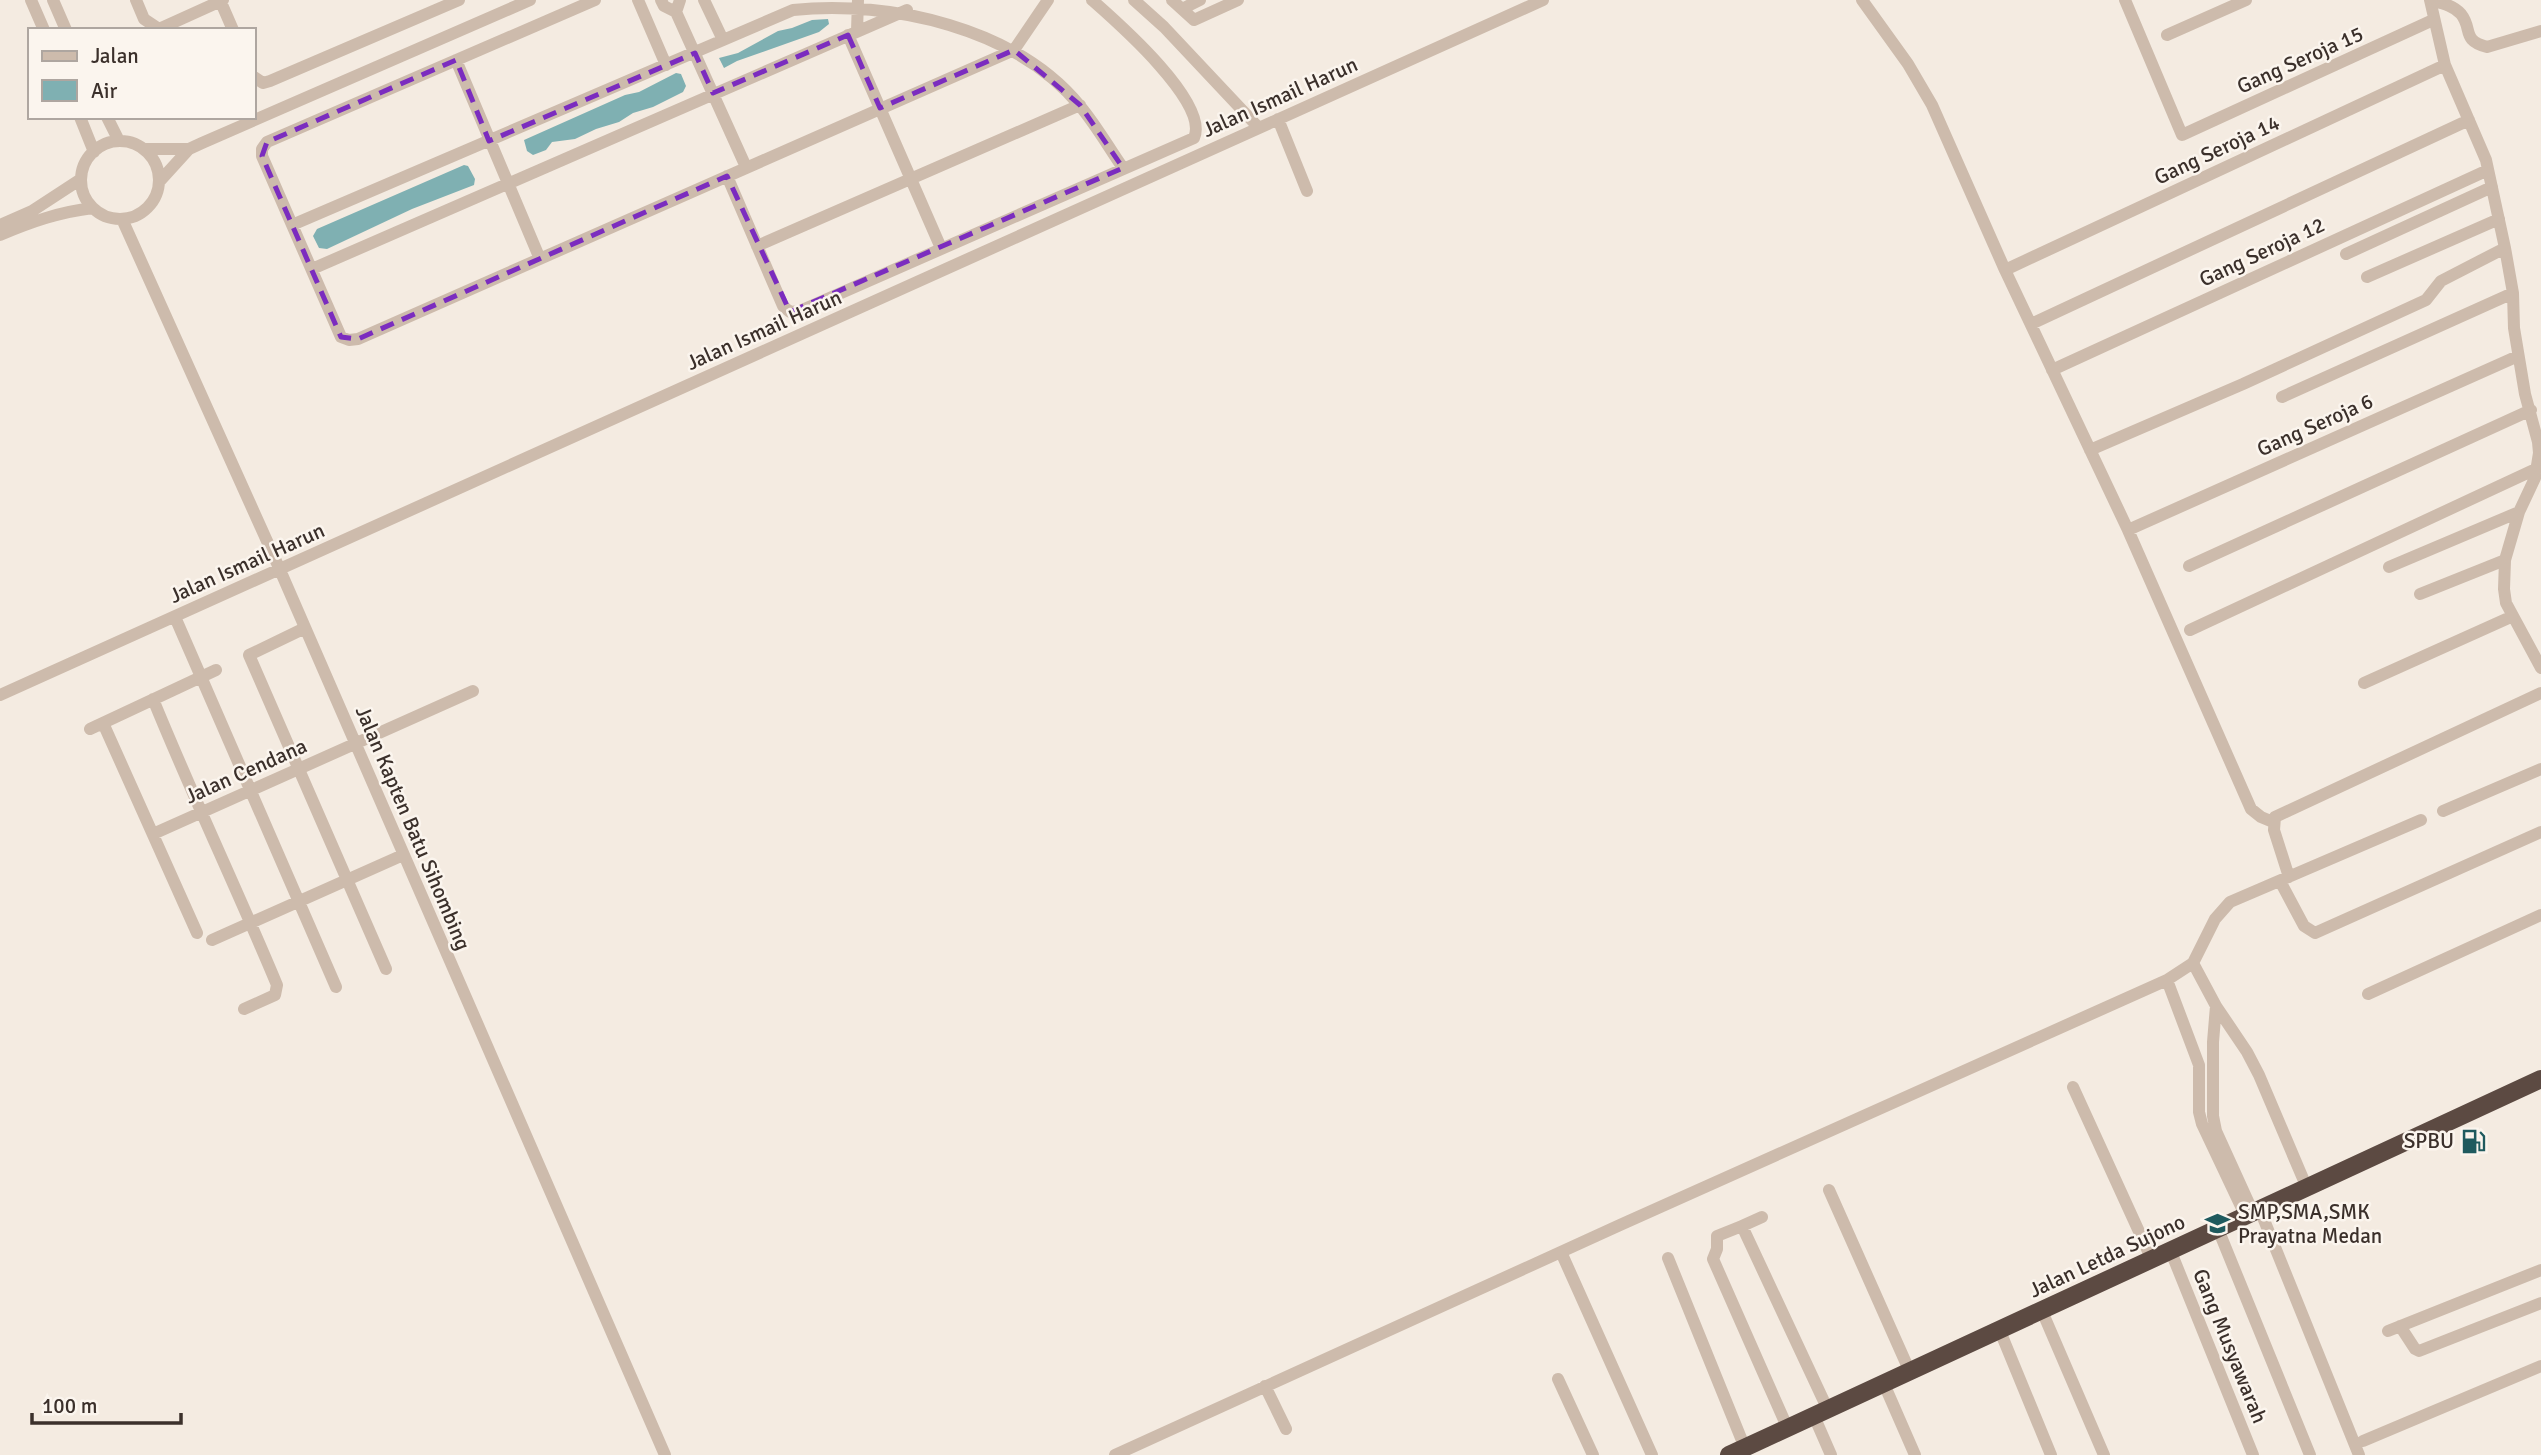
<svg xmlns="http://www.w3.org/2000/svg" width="2541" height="1455" font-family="Signika,sans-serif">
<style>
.water{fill:#7fb0b2}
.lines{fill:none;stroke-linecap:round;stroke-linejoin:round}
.minor{stroke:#cdbbac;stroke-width:12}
.highway{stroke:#5c4a42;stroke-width:18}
.marked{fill:none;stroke:#7b2cbf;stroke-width:5;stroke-dasharray:14 9;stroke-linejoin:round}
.labels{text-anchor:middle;stroke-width:5;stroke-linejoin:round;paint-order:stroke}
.street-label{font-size:21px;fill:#3b302b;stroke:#fbf5ee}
.poi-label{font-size:21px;fill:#3b302b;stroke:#fbf5ee;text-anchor:end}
</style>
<rect width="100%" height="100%" fill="#f4ebe1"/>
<!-- water -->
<path class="water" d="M828,19L829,24L819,32L737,61L724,68L719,58L738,53L778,31L792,28L812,20Z
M676,73L681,74L686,86L683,92L653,107L633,113L619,122L596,129L575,139L552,142L546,150L533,155L527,151L524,140L625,95L639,92Z
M464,165L468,166L475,179L474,185L412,209L327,249L319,248L313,236L317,229Z"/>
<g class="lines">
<!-- minor -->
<path class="minor" d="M31,0L44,30
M53,0L66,30
M136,0L144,19L159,29L223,0
M220,0L233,30
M595,0L267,142L262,149V156L341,337L349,340L358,339L1014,50L1048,0
M638,0L666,65
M661,0L664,6L676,12
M680,0L676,12L746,167
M704,0L723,40
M1134,0L1164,27L1259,128
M1172,0L1194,20L1238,0
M1862,0L1908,64L1932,105L2005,270L2128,530L2251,809L2261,817L2273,822
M2125,0L2182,135L2433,20
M2430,0L2445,65L2486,160L2505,248L2513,293L2514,328L2525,394L2538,442L2539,453L2535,478L2519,512L2505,560L2504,589L2506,603L2541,668
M2430,0C2441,3 2453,5 2461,14C2473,29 2461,40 2487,47L2541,31
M1182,9L1200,0
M857,31L858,0
M848,35L941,248
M2167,35L2246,0
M456,60L540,259
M254,77L263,83L270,81L459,0
M80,117L94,152
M107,117L119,141
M1278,119L1307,191
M81 180a39 39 0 1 1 78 0a39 39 0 1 1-78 0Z
M144,149H189
M727,176L783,306L790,312L800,311L1194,138C1210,103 1117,22 1092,0
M159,182L189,149L202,143L530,0
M122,219L280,570L665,1455
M0,225L32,211L81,179
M292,225L793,10C891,0 1016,28 1080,106C1096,125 1109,148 1123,168
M0,235C31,222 59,212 93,208
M757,246L1080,105
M2346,254L2492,187
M312,269L907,10
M2005,270L2445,65
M2367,277L2499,219
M2031,324L2469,120
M2052,370L2488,170
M2282,397L2513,293
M2090,450L2243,384L2426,300L2441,281L2505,248
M2128,530L2518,356
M2189,566L2531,410
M2389,567L2519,512
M2420,594L2505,560
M175,617L336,987
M305,628L249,655L386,969
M2190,630L2538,468
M2364,683L2513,616
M0,695L1543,0
M153,699C192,795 237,889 277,985L275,995L244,1009
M103,723L197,933
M90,729L216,670
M2443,811L2541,769
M153,834L473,691
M2289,877L2274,830L2275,817L2541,693
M2280,881L2304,926L2315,933L2541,832
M212,940L403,855
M2193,963L2216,1006L2247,1052L2259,1075L2307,1188
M2167,980L2199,1065V1112L2202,1124L2246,1217
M2368,994L2541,915
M2216,1006L2213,1042V1116L2216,1131L2251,1208
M2073,1087L2152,1260
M1829,1190L1910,1372
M2260,1210L2359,1455
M1762,1217L1742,1226L1828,1410
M1742,1226L1717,1236V1249L1713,1259L1788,1429
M2218,1229L2310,1455
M1561,1252L1652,1455
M2171,1252L2253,1455
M1668,1258L1745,1448
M2042,1311L2104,1455
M2400,1326L2415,1349L2419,1351L2541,1303
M2000,1331L2051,1455
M2388,1331L2541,1270
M1558,1379L1593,1455
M1884,1384L1915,1455
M1265,1386L1286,1429
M1814,1416L1831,1455
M2363,1441L2541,1366
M1115,1455L1620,1225L2167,980L2193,963L2215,919L2230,902L2421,820"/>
<!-- highway -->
<path class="highway" d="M1729,1455L2541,1079"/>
</g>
<!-- marked area -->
<path class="marked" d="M848,35L880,108L1014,50L1080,105L1123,168L790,312L727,176L358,339L341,337L262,156L267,142L456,60L489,141L695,53L713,93Z"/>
<!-- icons -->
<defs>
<symbol id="fuel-bare" viewBox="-9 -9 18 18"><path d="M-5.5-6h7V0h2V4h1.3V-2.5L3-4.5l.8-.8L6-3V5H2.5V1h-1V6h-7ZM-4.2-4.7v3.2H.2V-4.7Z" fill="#1f5a5e" stroke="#fbf5ee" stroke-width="2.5" paint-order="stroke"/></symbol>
<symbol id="school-bare" viewBox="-9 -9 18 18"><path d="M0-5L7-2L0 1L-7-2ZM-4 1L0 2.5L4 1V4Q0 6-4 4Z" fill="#1f5a5e" stroke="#fbf5ee" stroke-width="2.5" paint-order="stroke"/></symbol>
</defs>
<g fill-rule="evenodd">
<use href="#fuel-bare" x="2456" y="1124" width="35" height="35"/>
<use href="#school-bare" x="2200" y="1206" width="35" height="35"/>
</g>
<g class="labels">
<!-- street labels -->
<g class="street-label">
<text transform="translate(2300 60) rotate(-24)" y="7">Gang Seroja 15</text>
<text transform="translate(1280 97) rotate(-24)" y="7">Jalan Ismail Harun</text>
<text transform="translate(2217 150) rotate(-25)" y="7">Gang Seroja 14</text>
<text transform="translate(2262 252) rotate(-25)" y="7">Gang Seroja 12</text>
<text transform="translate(764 330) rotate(-24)" y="7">Jalan Ismail Harun</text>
<text transform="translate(2315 425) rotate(-24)" y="7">Gang Seroja 6</text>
<text transform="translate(247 563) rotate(-24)" y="7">Jalan Ismail Harun</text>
<text transform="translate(246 771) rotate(-24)" y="7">Jalan Cendana</text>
<text transform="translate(413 828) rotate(67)" y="7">Jalan Kapten Batu Sihombing</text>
<text transform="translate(2107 1256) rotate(-25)" y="7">Jalan Letda Sujono</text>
<text transform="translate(2230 1346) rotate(68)" y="7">Gang Musyawarah</text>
</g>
<!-- poi labels -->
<g class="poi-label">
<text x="2454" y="1148">SPBU</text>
<text x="2238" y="1219" text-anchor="start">SMP,SMA,SMK<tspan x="2238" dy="24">Prayatna Medan</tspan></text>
</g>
</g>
<!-- legend -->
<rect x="28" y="28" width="228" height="91" fill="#fbf5ee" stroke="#aea6a0" stroke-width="2"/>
<rect x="42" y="51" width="35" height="10" fill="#cdbbac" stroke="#aea6a0" stroke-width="2"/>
<text x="91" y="63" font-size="21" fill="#3b302b">Jalan</text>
<rect x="42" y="80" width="35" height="21" fill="#7fb0b2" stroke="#aea6a0" stroke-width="2"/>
<text x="91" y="98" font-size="21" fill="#3b302b">Air</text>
<!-- scale -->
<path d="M32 1413v10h149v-10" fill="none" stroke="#3b302b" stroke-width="3.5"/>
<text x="42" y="1413" font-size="21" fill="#3b302b" stroke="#fbf5ee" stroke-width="5" paint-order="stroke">100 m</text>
</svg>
